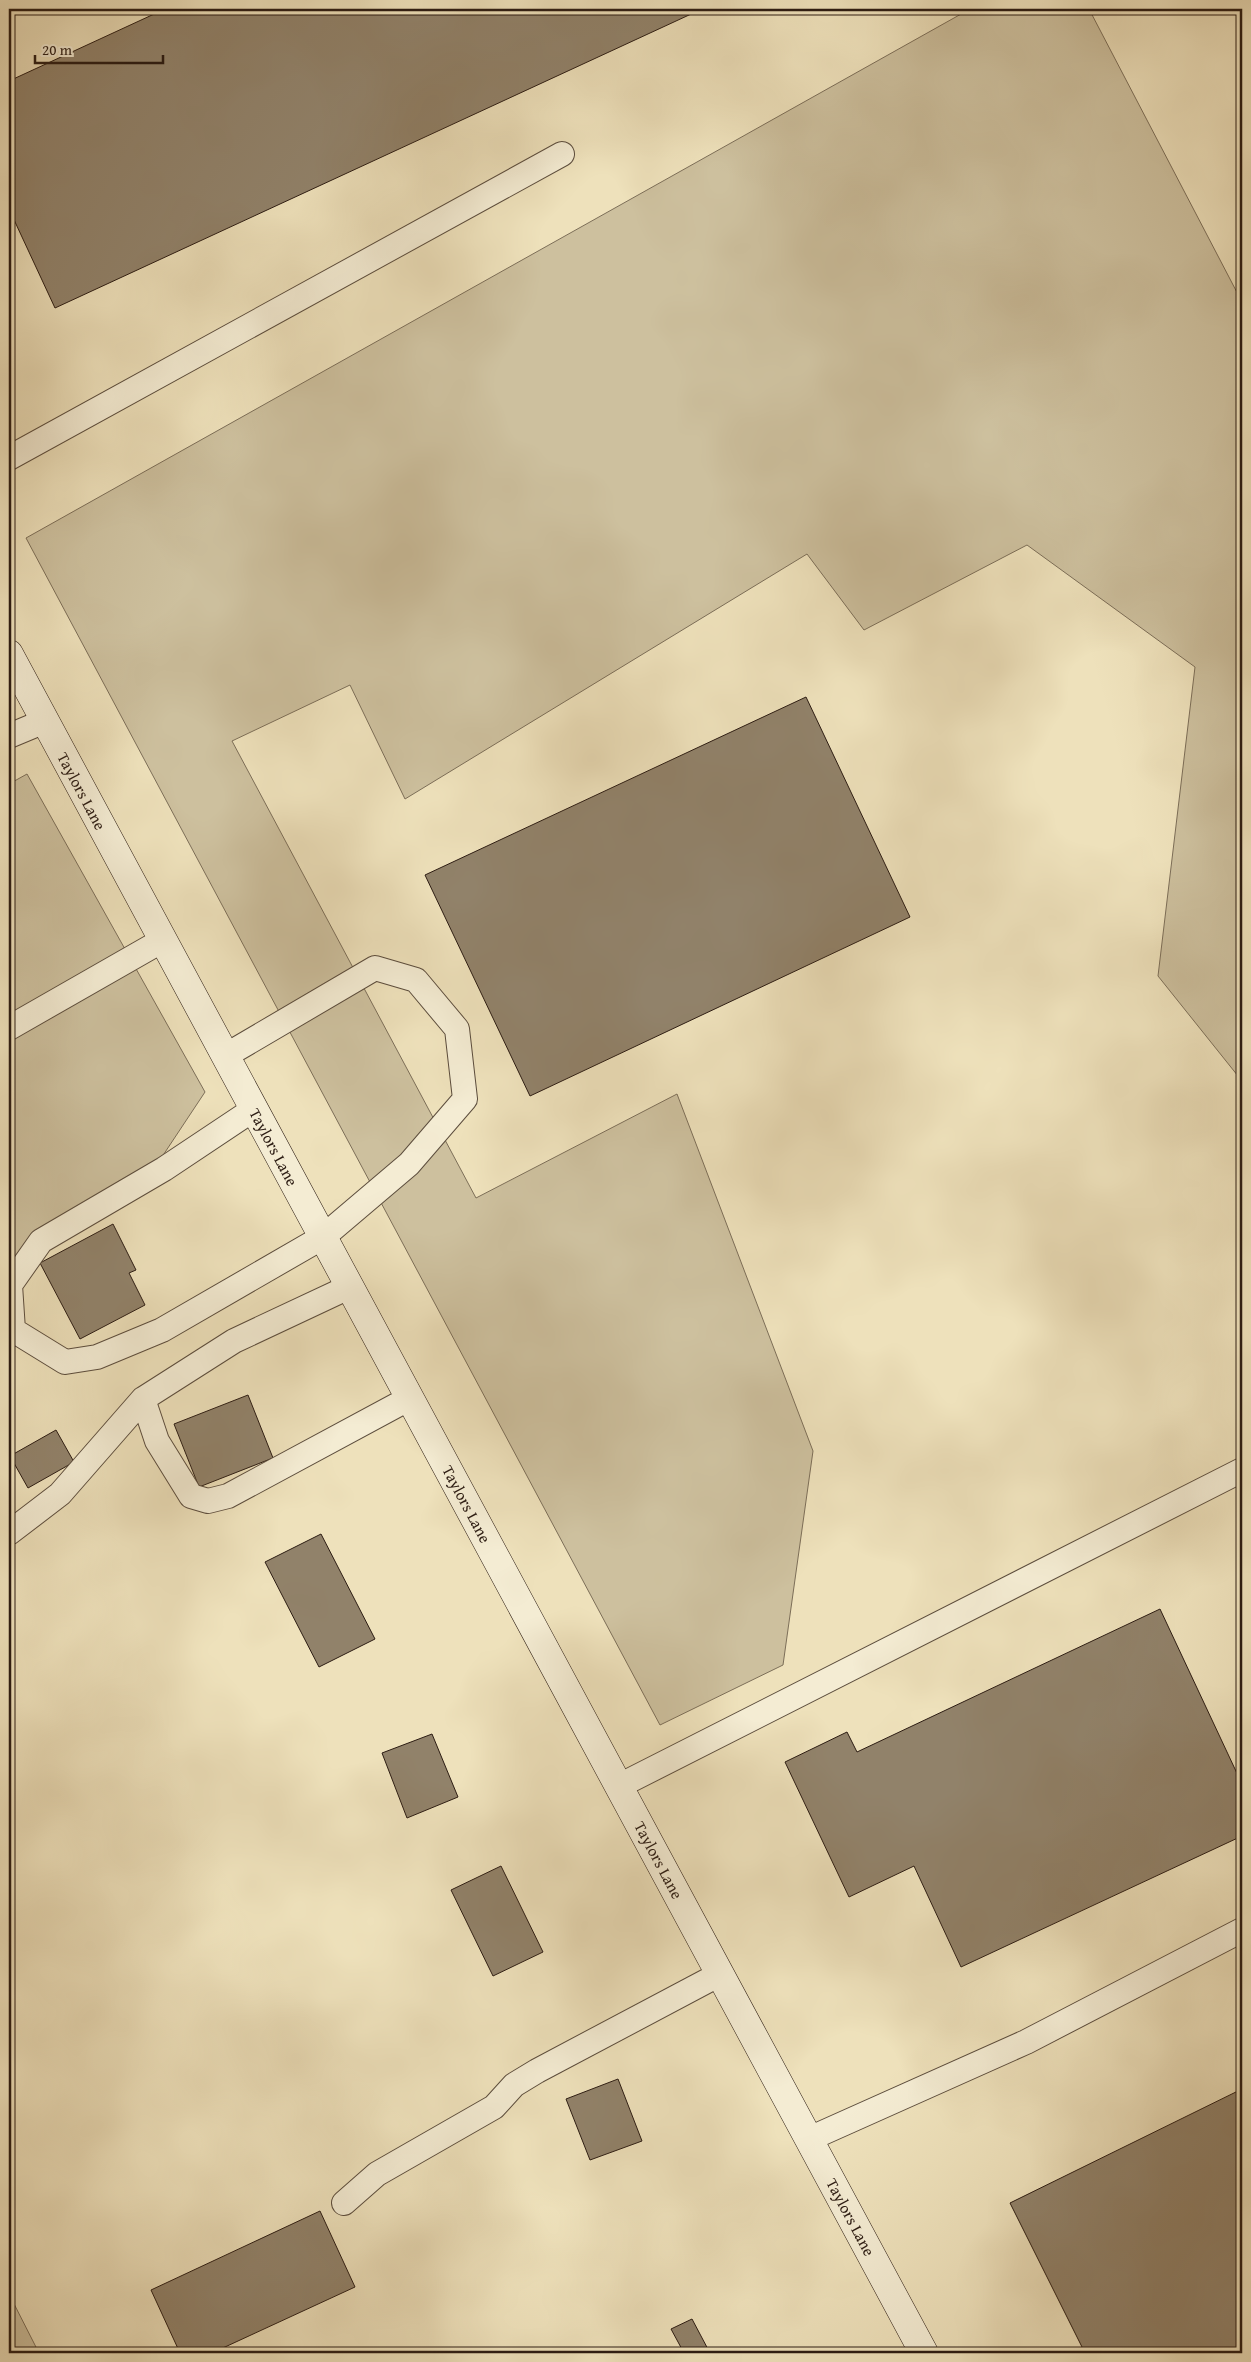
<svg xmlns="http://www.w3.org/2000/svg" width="1251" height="2362" font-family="'Gentium Book Plus',serif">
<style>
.green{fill:#cdc09e;stroke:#7c6e58}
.building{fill:#91826a;stroke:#2c1c13}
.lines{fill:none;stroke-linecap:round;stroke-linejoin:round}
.lane-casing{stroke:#5c4d3d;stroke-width:26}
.secondary-casing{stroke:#2c1c13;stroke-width:29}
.lane{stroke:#f4ecd3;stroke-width:24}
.secondary{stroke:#f4ecd3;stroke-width:28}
.labels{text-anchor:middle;stroke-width:5;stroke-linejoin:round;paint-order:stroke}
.street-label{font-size:16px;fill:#2c1c13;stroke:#f4ecd3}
</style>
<rect width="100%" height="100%" fill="#eee1bb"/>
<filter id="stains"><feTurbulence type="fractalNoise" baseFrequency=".004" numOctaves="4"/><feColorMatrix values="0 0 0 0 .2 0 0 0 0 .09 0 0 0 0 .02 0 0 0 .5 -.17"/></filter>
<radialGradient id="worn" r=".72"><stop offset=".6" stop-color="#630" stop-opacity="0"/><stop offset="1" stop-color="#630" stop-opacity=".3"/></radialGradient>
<!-- green -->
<path class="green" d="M970,9H1089L1242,302V1081L1158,976L1195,667L1027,545L864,630L807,554L405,799L350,685L232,741L476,1198L677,1094L813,1451L783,1665L660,1725L26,538Z
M27,774L205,1092L140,1190L9,1264V784Z
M9,2294L39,2353H9Z"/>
<!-- building -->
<path class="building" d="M165,9H702L55,308L9,209V81Z
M806,697L910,917L530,1096L425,875Z
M113,1224L136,1270L129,1273L145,1305L80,1339L40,1263Z
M248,1395L273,1458L199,1487L174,1424Z
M56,1430L74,1462L28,1488L10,1456Z
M321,1534L375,1639L319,1667L265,1562Z
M1160,1609L1242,1784V1836L961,1967L914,1866L849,1897L785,1762L847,1732L857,1752Z
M432,1734L458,1797L407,1818L382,1753Z
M501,1866L543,1952L493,1976L451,1890Z
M618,2079L642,2141L590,2160L566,2099Z
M1242,2089V2350L1236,2353H1085L1010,2203Z
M320,2211L355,2287L212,2353H180L151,2290Z
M692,2319L710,2353H684L671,2329Z"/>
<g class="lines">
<defs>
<path id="lane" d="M9,458L562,154
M9,736L45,721
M9,1028L163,940
M225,1056L375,968L416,980L457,1029L465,1099L409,1164L323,1237L162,1330L97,1357L65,1362L13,1330L10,1285L41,1241L164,1169L254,1109
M143,1399L157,1441L191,1496L208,1501L228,1496L410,1398
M9,1533L60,1494L143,1399L234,1341L349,1287
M619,1786L1242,1470
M809,2139L1026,2042L1242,1930
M344,2203L377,2174L494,2107L514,2085L537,2071L720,1974"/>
<path id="secondary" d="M9,654L924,2353"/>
</defs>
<!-- lane casing -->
<use href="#lane" class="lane-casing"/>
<!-- secondary casing -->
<use href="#secondary" class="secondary-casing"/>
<!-- lane -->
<use href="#lane" class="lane"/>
<!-- secondary -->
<use href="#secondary" class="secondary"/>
</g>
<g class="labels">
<!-- street labels -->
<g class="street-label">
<text transform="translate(82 791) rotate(62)" y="6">Taylors Lane</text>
<text transform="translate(274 1147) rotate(62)" y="6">Taylors Lane</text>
<text transform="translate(467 1504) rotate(62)" y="6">Taylors Lane</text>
<text transform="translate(659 1860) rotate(62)" y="6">Taylors Lane</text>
<text transform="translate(851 2217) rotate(62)" y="6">Taylors Lane</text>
</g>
</g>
<!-- margin -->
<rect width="1251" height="2362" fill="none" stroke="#eee1bb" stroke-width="30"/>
<rect x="10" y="10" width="1231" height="2342" fill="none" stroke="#2c1c13" stroke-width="2.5"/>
<rect x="15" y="15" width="1221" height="2332" fill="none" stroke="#2c1c13"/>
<!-- scale -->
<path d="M35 55v8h128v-8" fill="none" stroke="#2c1c13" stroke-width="2.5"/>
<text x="42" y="55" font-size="15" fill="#2c1c13" stroke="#f4ecd3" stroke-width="4" paint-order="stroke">20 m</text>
<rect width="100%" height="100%" filter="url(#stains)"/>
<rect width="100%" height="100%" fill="url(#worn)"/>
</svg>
